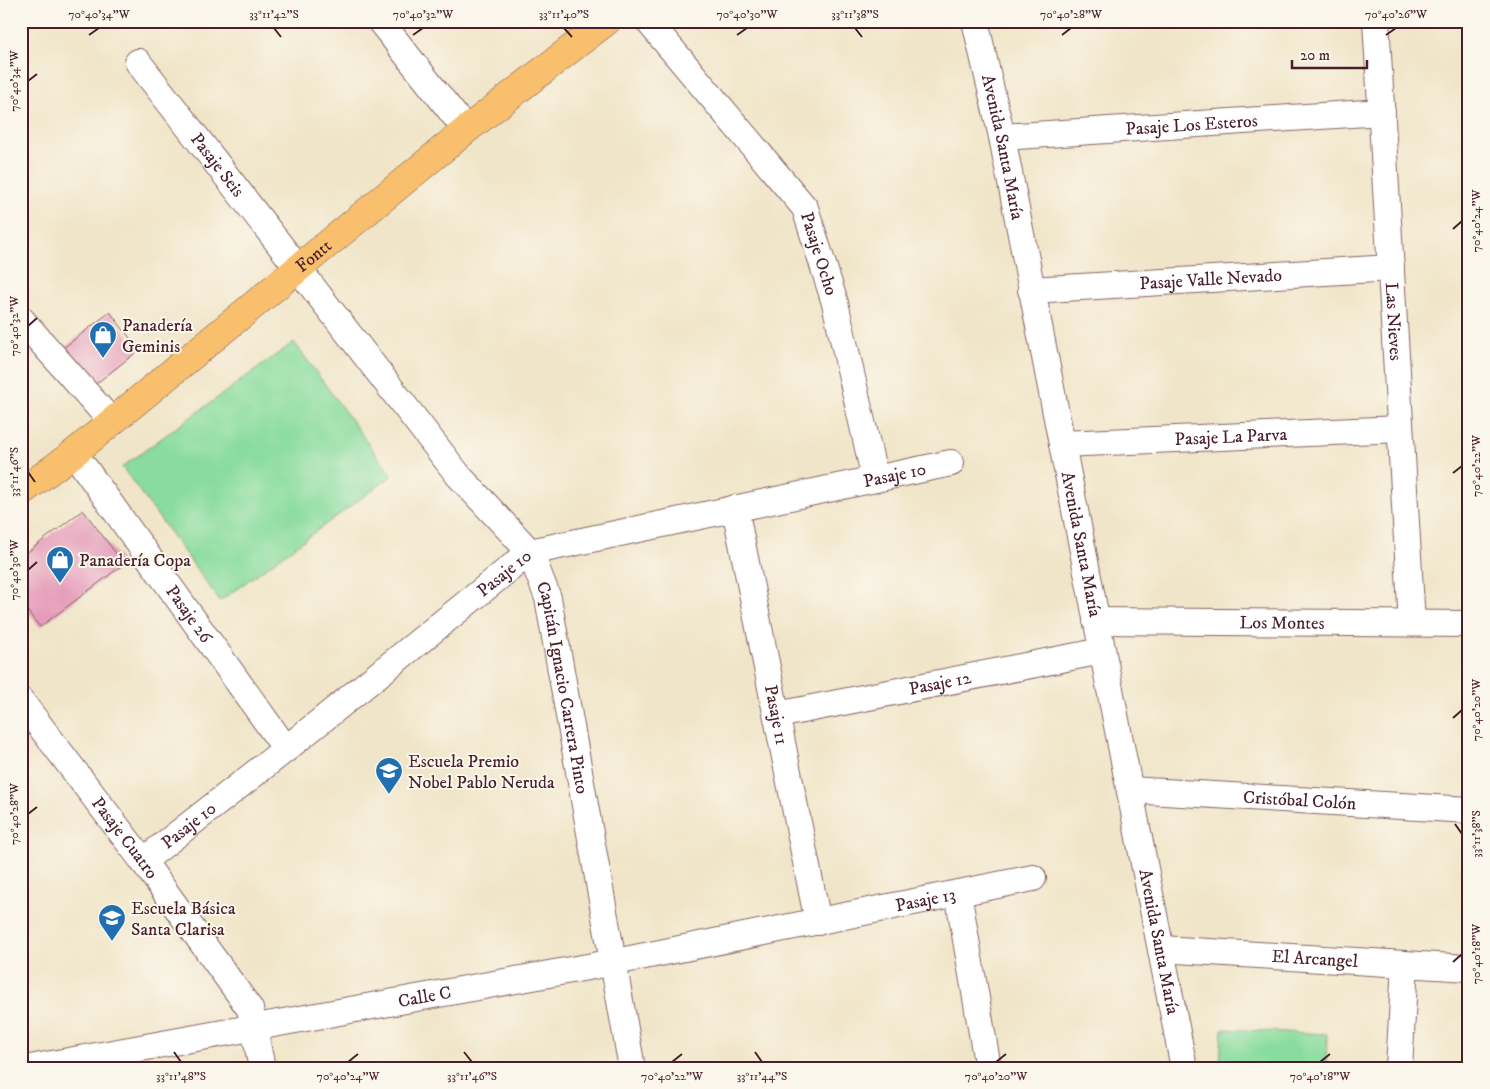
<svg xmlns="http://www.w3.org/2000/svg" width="1490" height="1089" font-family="'IM FELL DW Pica',serif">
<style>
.green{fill:#89dc9e;stroke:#6a7e64}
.building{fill:#e499b8}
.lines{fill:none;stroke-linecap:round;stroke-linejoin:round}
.minor-casing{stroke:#846462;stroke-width:28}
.major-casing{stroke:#846462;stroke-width:29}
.minor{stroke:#fff;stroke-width:26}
.major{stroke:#f8bf6c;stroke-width:28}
.ticks{fill:none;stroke:#4a1f2b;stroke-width:2}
.labels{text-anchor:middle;stroke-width:4;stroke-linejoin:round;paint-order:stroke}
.street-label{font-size:18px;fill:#4a1f2b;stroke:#fbf7ec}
.poi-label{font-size:18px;fill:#4a1f2b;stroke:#fbf7ec;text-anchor:start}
.neatline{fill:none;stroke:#4a1f2b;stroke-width:2}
.ticks-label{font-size:12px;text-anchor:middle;fill:#4a1f2b}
</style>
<rect width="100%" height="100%" fill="#fbf7ec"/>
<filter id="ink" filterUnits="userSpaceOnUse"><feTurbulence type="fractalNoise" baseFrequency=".02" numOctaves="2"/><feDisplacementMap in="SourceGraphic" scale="10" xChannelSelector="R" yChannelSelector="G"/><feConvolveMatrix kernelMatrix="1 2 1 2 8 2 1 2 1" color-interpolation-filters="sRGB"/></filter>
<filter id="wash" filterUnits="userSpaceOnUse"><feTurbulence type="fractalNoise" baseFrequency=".0096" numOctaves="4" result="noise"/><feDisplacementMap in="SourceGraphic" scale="20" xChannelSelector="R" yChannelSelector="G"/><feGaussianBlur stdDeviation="1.12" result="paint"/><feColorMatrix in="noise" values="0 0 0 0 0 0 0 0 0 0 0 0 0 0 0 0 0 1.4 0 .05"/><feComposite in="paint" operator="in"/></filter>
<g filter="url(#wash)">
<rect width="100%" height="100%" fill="#f0e5c8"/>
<!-- green -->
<path class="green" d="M294,342L392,476L220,601L122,467Z
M1222,1029L1327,1034L1326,1068H1220Z"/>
<g id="blocks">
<!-- building -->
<path class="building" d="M110,312L139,350L88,390L58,352Z
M83,510L124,564L40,627L21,603V557Z"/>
</g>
</g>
<g filter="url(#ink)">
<use href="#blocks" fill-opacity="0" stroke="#846462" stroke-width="1"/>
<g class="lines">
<defs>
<g id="minor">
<path d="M380,21L466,130"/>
<path id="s1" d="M648,21L805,208L835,303L875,479"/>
<path id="s2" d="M975,21L1002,137L1184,1068"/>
<path id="s3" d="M1376,21L1412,623"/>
<path id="s4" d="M138,62L459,476L530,552L548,598L632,1068"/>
<path id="s5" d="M1002,137L1382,112"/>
<path id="s6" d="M1031,290L1391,268"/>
<path d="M21,319L111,421"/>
<path id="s7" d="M1062,444L1400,429"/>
<path id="s8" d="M74,453L286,749"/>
<path id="s9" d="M735,508L818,922"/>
<path id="s10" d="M1096,621L1469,624"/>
<path id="s11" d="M21,701L143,861L250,1009L262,1068"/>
<path id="s12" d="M777,715L1102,651"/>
<path id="s13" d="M1130,790L1469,810"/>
<path id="s14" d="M143,861L286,749L530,552L951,463"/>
<path d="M958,893L988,1068"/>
<path id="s15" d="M1161,949L1469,968"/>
<path id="s16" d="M30,1068L615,962L1033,878"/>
<path d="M1399,1068L1405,964"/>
</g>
<g id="major">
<path id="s17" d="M21,492L74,453L466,130L607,21"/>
</g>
</defs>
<!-- minor casing -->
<use href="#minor" class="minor-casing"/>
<!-- major casing -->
<use href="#major" class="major-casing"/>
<!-- minor -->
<use href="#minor" class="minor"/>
<!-- major -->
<use href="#major" class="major"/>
</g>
</g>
<!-- ticks -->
<path class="ticks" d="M274,28L281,37M564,28L572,37M855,28L862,37M89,35L99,28M413,35L423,28M737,35L747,28M1062,35L1071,28M1386,35L1396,28M28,81L37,74M1453,229L1462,221M28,326L37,318M28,472L35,482M1453,473L1462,466M28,570L37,562M1453,718L1462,710M28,814L37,807M1455,824L1462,834M1453,962L1462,954M174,1052L181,1062M464,1052L472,1062M755,1052L762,1062M348,1062L358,1054M672,1062L682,1054M996,1062L1006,1054M1320,1062L1330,1054"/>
<!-- icons -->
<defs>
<symbol id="shop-pin" viewBox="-11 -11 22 30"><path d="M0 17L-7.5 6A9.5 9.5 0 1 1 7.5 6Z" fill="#1f6fb2" stroke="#fbf7ec"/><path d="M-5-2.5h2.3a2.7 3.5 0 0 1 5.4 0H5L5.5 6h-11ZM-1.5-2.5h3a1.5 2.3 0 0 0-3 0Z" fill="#fff"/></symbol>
<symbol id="school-pin" viewBox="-11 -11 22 30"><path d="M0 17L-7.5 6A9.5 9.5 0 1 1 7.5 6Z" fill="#1f6fb2" stroke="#fbf7ec"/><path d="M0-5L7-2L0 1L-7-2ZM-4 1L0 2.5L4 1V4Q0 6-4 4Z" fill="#fff"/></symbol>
</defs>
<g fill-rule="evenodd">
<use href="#shop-pin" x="87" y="319" width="32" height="43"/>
<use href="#shop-pin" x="44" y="544" width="32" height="43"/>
<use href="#school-pin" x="373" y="755" width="32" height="43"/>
<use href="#school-pin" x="96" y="902" width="32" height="43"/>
</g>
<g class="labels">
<!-- street labels -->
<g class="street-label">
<text dy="6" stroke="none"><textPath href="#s5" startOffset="190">Pasaje Los Esteros</textPath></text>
<text dy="6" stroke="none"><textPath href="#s2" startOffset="129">Avenida Santa María</textPath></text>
<text dy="6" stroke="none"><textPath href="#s4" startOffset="130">Pasaje Seis</textPath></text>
<text dy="6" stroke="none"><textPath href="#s1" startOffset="292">Pasaje Ocho</textPath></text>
<text dy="6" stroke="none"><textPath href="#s17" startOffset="376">Fontt</textPath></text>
<text dy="6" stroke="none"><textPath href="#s6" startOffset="180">Pasaje Valle Nevado</textPath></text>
<text dy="6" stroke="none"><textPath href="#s3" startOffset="301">Las Nieves</textPath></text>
<text dy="6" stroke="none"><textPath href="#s7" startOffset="169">Pasaje La Parva</textPath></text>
<text dy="6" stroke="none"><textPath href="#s14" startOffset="868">Pasaje 10</textPath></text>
<text dy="6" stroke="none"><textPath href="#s2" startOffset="534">Avenida Santa María</textPath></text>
<text dy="6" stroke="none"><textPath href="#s14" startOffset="462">Pasaje 10</textPath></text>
<text dy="6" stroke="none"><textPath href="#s8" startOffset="198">Pasaje 26</textPath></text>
<text dy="6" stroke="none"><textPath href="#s10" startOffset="186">Los Montes</textPath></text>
<text dy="6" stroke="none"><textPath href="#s12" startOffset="166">Pasaje 12</textPath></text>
<text dy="6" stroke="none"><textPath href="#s4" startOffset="768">Capitán Ignacio Carrera Pinto</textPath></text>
<text dy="6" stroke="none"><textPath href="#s9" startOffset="211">Pasaje 11</textPath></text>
<text dy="6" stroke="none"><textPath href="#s13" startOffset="170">Cristóbal Colón</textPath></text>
<text dy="6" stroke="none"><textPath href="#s14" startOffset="58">Pasaje 10</textPath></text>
<text dy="6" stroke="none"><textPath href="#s11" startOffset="172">Pasaje Cuatro</textPath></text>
<text dy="6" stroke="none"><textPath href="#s16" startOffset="911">Pasaje 13</textPath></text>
<text dy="6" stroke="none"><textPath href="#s2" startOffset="939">Avenida Santa María</textPath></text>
<text dy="6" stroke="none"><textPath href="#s15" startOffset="154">El Arcangel</textPath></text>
<text dy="6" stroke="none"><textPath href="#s16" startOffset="401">Calle C</textPath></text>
</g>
<!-- poi labels -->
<g class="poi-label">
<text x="122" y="331">Panadería<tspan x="122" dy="21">Geminis</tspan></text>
<text x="79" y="566">Panadería Copa</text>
<text x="408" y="767">Escuela Premio<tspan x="408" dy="21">Nobel Pablo Neruda</tspan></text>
<text x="131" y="914">Escuela Básica<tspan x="131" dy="21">Santa Clarisa</tspan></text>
</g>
</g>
<!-- margin -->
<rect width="1490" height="1089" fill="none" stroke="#fbf7ec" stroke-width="55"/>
<!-- scale -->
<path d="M1292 60v8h75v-8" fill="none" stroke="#4a1f2b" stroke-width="2.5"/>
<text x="1300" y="60" font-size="15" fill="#4a1f2b" stroke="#fbf7ec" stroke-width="4" paint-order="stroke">20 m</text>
<rect x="28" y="28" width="1434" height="1034" class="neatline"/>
<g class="ticks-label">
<text x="99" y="18">70°40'34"W</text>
<text x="274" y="18">33°11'42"S</text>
<text x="423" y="18">70°40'32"W</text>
<text x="564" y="18">33°11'40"S</text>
<text x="747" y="18">70°40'30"W</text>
<text x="855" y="18">33°11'38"S</text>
<text x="1071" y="18">70°40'28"W</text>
<text x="1396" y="18">70°40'26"W</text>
<text transform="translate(14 81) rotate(-90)" y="4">70°40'34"W</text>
<text transform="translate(1476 221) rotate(-90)" y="4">70°40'24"W</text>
<text transform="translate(14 326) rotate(-90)" y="4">70°40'32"W</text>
<text transform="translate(1476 466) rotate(-90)" y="4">70°40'22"W</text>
<text transform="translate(14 472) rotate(-90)" y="4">33°11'46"S</text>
<text transform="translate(14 570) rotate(-90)" y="4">70°40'30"W</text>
<text transform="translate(1476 710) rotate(-90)" y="4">70°40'20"W</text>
<text transform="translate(14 814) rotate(-90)" y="4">70°40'28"W</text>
<text transform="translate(1476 834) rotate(-90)" y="4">33°11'38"S</text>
<text transform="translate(1476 954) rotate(-90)" y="4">70°40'18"W</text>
<text x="181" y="1080">33°11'48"S</text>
<text x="348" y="1080">70°40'24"W</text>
<text x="472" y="1080">33°11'46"S</text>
<text x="672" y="1080">70°40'22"W</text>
<text x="762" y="1080">33°11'44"S</text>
<text x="996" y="1080">70°40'20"W</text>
<text x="1320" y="1080">70°40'18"W</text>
</g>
</svg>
